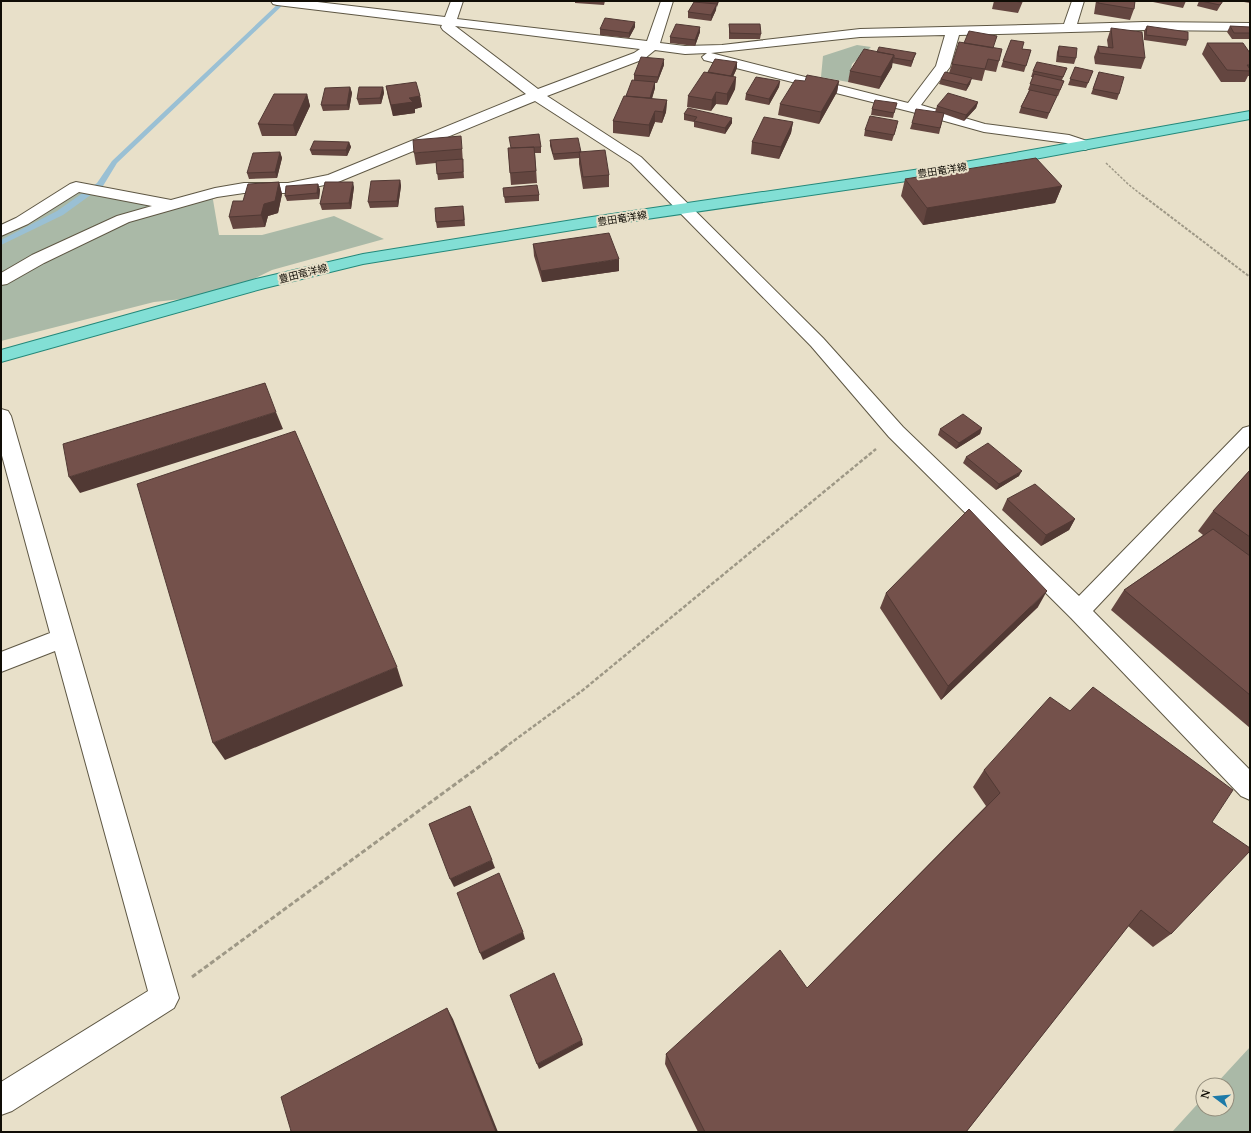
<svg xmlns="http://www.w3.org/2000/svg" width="1251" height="1133" font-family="'Noto Serif','Noto Sans JP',serif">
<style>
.green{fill:#aab9a7}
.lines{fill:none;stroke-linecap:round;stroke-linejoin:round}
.stream{fill:#9ac0d4;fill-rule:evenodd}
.minor-casing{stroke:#5e5744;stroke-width:2}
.major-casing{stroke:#24887a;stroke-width:2}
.path-far3{stroke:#9e9886;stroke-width:1.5;stroke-dasharray:2.5 1.5;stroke-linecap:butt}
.path-far2{stroke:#9e9886;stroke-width:2;stroke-dasharray:3 1.5;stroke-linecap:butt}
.path-far1{stroke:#9e9886;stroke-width:2.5;stroke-dasharray:4 2;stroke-linecap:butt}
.path{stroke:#9e9886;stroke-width:3;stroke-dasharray:5 2.5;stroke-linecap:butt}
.minor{fill:#fff;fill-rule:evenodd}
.major{fill:#82dfd5;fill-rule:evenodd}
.wall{fill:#644640}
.shaded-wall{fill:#513934}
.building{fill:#74514b;stroke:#513934}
.labels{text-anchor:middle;stroke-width:4;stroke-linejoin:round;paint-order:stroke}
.far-street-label{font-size:10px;fill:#100d06;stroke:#e8e0c9}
</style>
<rect width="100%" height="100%" fill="#e8e0c9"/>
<!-- green -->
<path class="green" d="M857,45L871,47L852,64L848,82L821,77L823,56Z
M69,191L172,205L212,194L219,235H262L334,216L384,239L272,270L220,295L154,302L1,341V229Z
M1250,1047V1132H1172L1203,1098V1109H1227V1085H1215Z"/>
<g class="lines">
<!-- stream -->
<path class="stream" d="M281,1H287L117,163L103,186L63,215L1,245V240L57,211L97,183L112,161Z"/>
<defs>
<path id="minor" d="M271,1H309L445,17L451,1H463L457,19L647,41L661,1H673L660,43L685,46L722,45L860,29L1064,24L1072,1H1084L1077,24L1144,22L1250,23V31L1144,30L959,35L950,67L921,105L985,124L1069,135L1090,142L1093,145L1090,148L1085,150L1066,143L984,132L912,112L704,60L702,57L707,53L685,54L655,50L644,59L547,96L641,157L823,338L903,427L1079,596L1243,428L1250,426V445L1093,611L1250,770V800L1241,796L1071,618L889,437L811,346L631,163L535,101L338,182L288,193H244L217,197L129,222L44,263L7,284L1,285V273L32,255L117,216L152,206L79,192L28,224L1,236V225L16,218L70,184L76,182L171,200L215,188L244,183H288L328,175L526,94L443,30L441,27L442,25L277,5L273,4ZM455,26L640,49L634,53L538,89ZM945,35L936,66L908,103L711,53L860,37Z
M1,409L8,411L11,416L179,998L174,1008L12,1111L1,1115V1082L148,991L55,651L1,672V652L50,633L1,452Z"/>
<path id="major" d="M1250,111V119L948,175L585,228L363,264L265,288L1,362V350L256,279L363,254L585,218L948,165Z"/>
</defs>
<!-- minor casing -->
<use href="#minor" class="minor-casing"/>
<!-- major casing -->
<use href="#major" class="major-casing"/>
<!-- path-far3 -->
<path class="path-far3" d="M1106,163L1128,184L1143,196"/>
<!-- path-far2 -->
<path class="path-far2" d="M1142,195L1250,277"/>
<!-- path-far1 -->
<path class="path-far1" d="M504,748L583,690L876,449"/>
<!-- path -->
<path class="path" d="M192,977L506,747"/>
<!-- minor -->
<use href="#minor" class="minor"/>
<!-- major -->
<use href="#major" class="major"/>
</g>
<!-- wall -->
<path class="wall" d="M575,1H605L604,5L575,3Z
M695,1H719L716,7V10L711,21L688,18V12Z
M994,1H1023L1018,13L992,9Z
M1096,1H1135L1134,9L1130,20L1094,14Z
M1148,1H1186L1183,8Z
M1199,1H1223L1217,11L1197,6Z
M1238,1H1250V3Z
M729,24L761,34L760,39H729Z
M1147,26L1188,40L1186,46L1144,40V31Z
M1230,26L1250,27V39H1232L1227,32Z
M635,27L629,38L600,35V29Z
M1111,28L1145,58L1141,69L1095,64L1094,57L1098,46L1108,47L1107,40Z
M700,32L695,46L670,43V37Z
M1207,43L1250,53V76H1248L1245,82H1221L1202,54Z
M1059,46L1076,58L1074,64L1056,62L1057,52Z
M993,48L999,61L996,72L985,70L982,81L971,79L970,84L966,91L939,84L941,79L949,73L952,64Z
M1022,49L1031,50L1024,72L1001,67L1003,61Z
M877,52L916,53L914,58L911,67L892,63V67L879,89L848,82L850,71Z
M737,62V68L733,77H736L735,89L727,105L716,104L711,111L687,107L688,96L708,72Z
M664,65L657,83H655V88L652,99L667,100L666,112L662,123L655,122L649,137L613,133V121L634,80V75Z
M1075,67L1093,71L1086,88L1068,85Z
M1067,68L1062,80L1064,81L1058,96H1056L1047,119L1019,113L1021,107L1029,90H1028L1033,77H1031L1033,71Z
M1099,72L1119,94L1117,100L1091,94Z
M780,81L779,87L769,105L745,100L746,94Z
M839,81L837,92L819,124L778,115L780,104Z
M386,86L420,96L422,107L415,109V113L393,116L388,97Z
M350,87L352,93L349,110L323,111L321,105Z
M383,87L384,93L381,104L359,105L357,99Z
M307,94L310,106L296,136H262L258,124Z
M978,102L976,108L964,121L944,114L939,134L910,129L912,123L938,112H935L937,106Z
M872,109H895L893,118L871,115Z
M684,114L732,123L725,134L694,127V122L684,120Z
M793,122L791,133L779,159L751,154L752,142Z
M897,126L892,141L864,136L865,130Z
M550,140L581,152L609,175V187L583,189L579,164V158L554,160L550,146Z
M349,142L351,147L347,156L312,155L310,150Z
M541,147V153H535L537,183L511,185L508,148Z
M462,148L464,178L438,180L436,163L416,165L414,153Z
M280,152L282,158L277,178L249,179L247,173Z
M905,179L1062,186L1055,203L923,225L901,196Z
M400,180L401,186L398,207L370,208L368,202Z
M279,182L282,194L278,213L268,216L265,227L233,229L229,217L243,201Z
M318,184L320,190L319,199L287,201L285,196Z
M354,187L351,209L322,210L320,204Z
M503,188L539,195V201L505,203Z
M464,212L465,226L437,228L436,222Z
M533,244L619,271L542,282L534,256Z
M982,428L980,434L956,449L938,435L940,429Z
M966,457L1019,476L996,490L963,463Z
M1250,470V728L1111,610L1124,590L1203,535L1198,531L1213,511Z
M1007,499L1075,519L1069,530L1041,546L1002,510Z
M886,593L1038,607L941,700L880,608Z
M984,770L1212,822L1171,934L1153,947L1128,926L966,1132H698L665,1064L666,1054L807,988L986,806L973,787Z"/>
<!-- shaded-wall -->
<path class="shaded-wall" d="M717,1H719L717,7Z
M717,4L716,10L711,21V15Z
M635,22V27L629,38V33Z
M700,27V32L695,46V40Z
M916,53L914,58L911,67L912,61Z
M894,55L892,67L879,89L881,77Z
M664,59V65L657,83L658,77Z
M737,62V68L729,85V80Z
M736,77L735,89L727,105V94Z
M972,78L970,84L966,91L967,85Z
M780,81L779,87L769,105V99Z
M839,81L837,92L819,124L821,112Z
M655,82V88L649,107V101Z
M350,87L352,93L349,110L347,105Z
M383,87L384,93L381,104L380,98Z
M716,92V104L711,111L712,100Z
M307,94L310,106L296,136L293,125Z
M420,96L422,107L415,109V113L393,116L391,105L409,98Z
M667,100L666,112L662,123L663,112Z
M978,102L976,108L964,121L966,115Z
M655,111V122L649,137V125Z
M732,118V123L725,134V128Z
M793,122L791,133L779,159L781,147Z
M349,142L351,147L347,156L346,150Z
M280,152L282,158L277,178L275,172Z
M400,180L401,186L398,207L397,201Z
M279,182L282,194L278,213L268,216L265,227L261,215L264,204Z
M353,182L354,187L351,209L349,203Z
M318,184L320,190L319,199L317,193Z
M1062,186L1055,203L923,225L927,208Z
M619,259V271L542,282L541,271Z
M276,412L283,429L80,493L69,477Z
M982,428L980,434L956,449L959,443Z
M1022,471L1019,476L996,490L999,484Z
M1075,519L1069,530L1041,546L1046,535Z
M1047,591L1038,607L941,700L948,686Z
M397,667L403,686L225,760L213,743Z
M492,860L495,868L454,887L450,879Z
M523,932L525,939L483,960L480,953Z
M447,1008L453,1019L498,1132H496Z
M582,1040L583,1045L539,1069L537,1064Z"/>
<!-- building -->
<path class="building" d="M1013,1H1022L1021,2Z
M1098,1H1135L1134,9L1098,3Z
M1201,1H1223L1220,5Z
M694,2L717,4L711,15L688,12Z
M605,18L635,22L629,33L600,29Z
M676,24L700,27L695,40L670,37Z
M729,24H760L761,34L730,33Z
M1147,26L1188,32V40L1146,35Z
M1230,26L1250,27V33H1234Z
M1111,28L1142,32L1145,58L1099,53L1098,46L1113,48Z
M969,31L997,36L993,48L964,43Z
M1011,40L1024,42L1022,49L1031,50L1026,66L1003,61Z
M959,42L1002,49L999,61L988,59L985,69L952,64Z
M1207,43H1243L1250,53V65H1247L1250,69V71L1227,70Z
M1059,46L1077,48L1076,58L1058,56Z
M879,47L916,53L912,61L894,58V55L877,52Z
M864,49L894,55L881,77L850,71Z
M641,57L664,59L658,77L634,75Z
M715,59L737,62L731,76L708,72Z
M1037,62L1067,68L1063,77L1033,71Z
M1075,67L1093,71L1088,83L1070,79Z
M704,72L736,77L727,94L716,92L712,100L688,96Z
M945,72L972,78L967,85L941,79Z
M1099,72L1124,77L1119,94L1093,89Z
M1034,74L1064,81L1060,90L1030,84Z
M807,75L839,81L821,112L780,104L795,80L805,81Z
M756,77L780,81L769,99L746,94Z
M632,80L655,82L650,98L626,96Z
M416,82L420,96L409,98L413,102L391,105L386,86Z
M350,87L347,105H321L325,88Z
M359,87H383L380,98L357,99Z
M1030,90L1057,96L1049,113L1021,107Z
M948,93L978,102L966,115L937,106Z
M274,94H307L293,125L258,124Z
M624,96L667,100L663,112L655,111L649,125L613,121Z
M875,100L897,103L894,113L872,109Z
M688,108L732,118L725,128L694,121L697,117L684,114Z
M916,109L944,113L940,128L912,123Z
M870,116L898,121L894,135L865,130Z
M764,117L793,122L781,147L752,142Z
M539,134L541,147L511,148L509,137Z
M461,136L462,149L414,153L413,140Z
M578,138L581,152L553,154L550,140Z
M314,141L349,142L346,150H310Z
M534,147L536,171L510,173L508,148Z
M605,150L609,175L583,177L579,152Z
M280,152L275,172L247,173L253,153Z
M1036,158L1062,186L927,208L905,179Z
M463,159V172L437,174L436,161Z
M400,180L397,201L368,202L371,181Z
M279,182L275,201L264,204L261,215L229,217L233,201H243L248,184Z
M325,182H353L349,203L320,204Z
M318,184L317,193L285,196L286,186Z
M537,185L539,195L504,197L503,188Z
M463,206L464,220L436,222L435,208Z
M609,233L619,259L541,271L533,244Z
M265,383L276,412L69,477L63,444Z
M963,414L982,428L959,443L940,429Z
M295,431L397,667L213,743L137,484Z
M988,443L1022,471L999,484L966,457Z
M1250,470V537L1213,511Z
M1035,484L1075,519L1046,535L1007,499Z
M969,509L1047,591L948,686L886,593Z
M1213,529L1250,556V695L1124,590Z
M1093,687L1233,790L1212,822L1250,848V851L1171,934L1141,910L966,1132H705L666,1054L780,950L807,988L1000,793L984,770L1050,697L1070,711Z
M470,806L492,860L450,879L429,824Z
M499,873L523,932L480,953L457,893Z
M554,973L582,1040L537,1064L510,995Z
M447,1008L496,1132H288L291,1131L281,1097Z"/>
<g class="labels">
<!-- far-street labels -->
<g class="far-street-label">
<text transform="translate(942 170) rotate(-9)" y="4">豊田竜洋線</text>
<text transform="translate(622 218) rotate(-9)" y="4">豊田竜洋線</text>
<text transform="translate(303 273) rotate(-14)" y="4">豊田竜洋線</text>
</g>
</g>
<!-- border -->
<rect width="1251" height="1133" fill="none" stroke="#100d06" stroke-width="4"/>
<!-- north arrow -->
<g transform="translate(1215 1097) rotate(286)"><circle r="19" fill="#e8e0c9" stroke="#928c7b"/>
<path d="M0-3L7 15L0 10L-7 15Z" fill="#1d7aa8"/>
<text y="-6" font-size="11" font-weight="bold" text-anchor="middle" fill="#100d06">N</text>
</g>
</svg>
